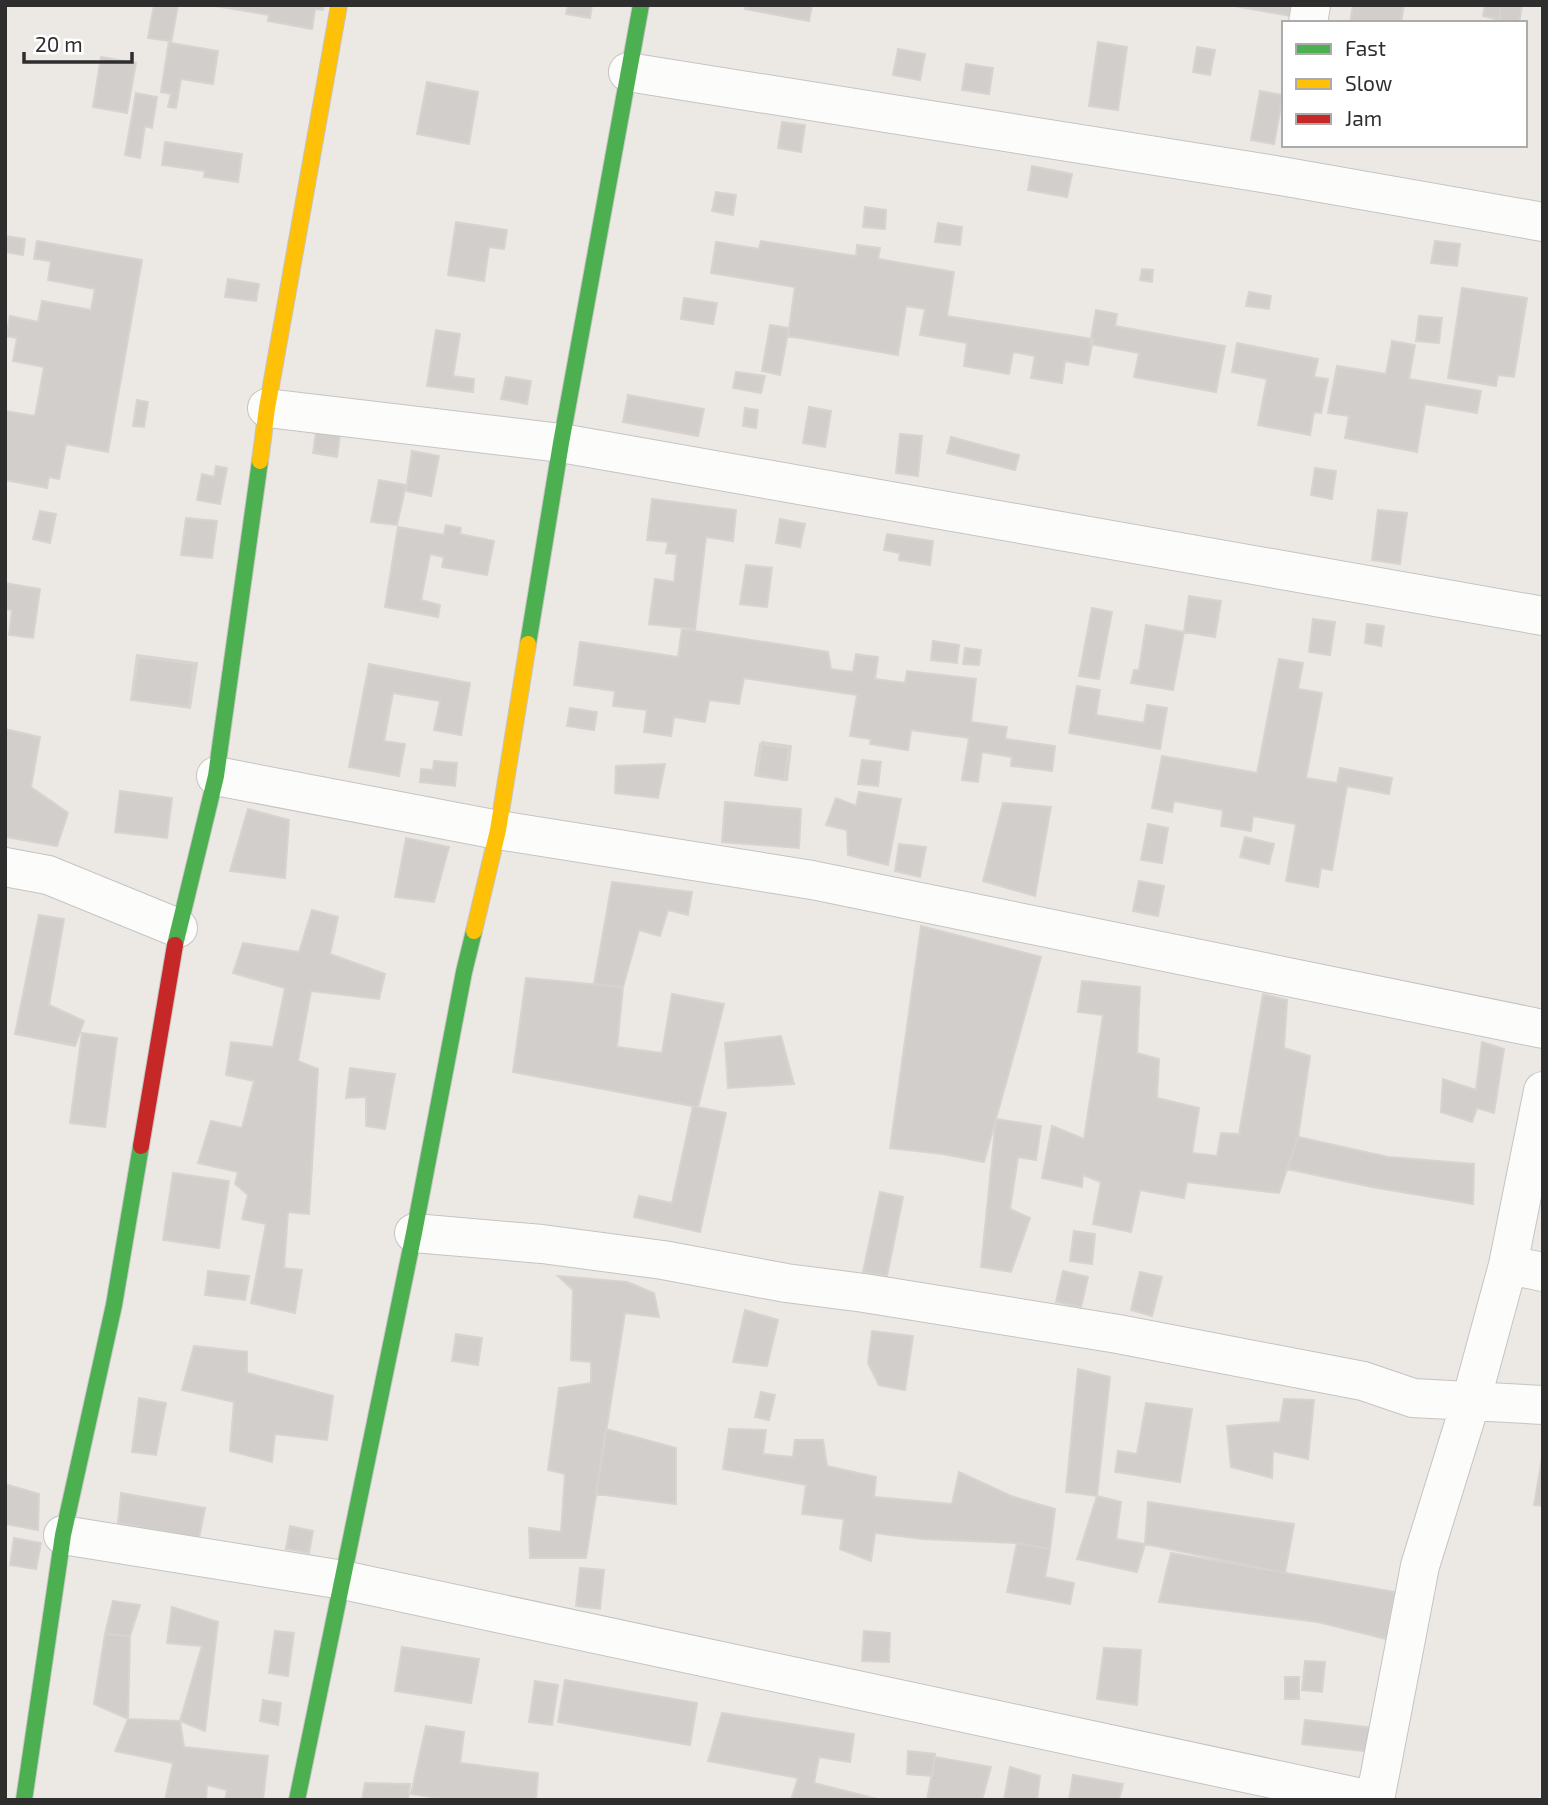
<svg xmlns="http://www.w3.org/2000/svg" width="1548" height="1805" font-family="'Exo 2',sans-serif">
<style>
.building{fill:#d1cecb;stroke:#d7d4d0;stroke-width:2}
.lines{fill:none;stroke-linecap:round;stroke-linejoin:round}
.street-casing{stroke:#c5c4c5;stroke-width:40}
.fast-casing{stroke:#c5c4c5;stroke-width:18}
.slow-casing{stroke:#c5c4c5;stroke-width:18}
.jam-casing{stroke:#c5c4c5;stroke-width:18}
.street{stroke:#fcfcfb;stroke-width:38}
.fast{stroke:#4caf50;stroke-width:16}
.slow{stroke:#ffc107;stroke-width:16}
.jam{stroke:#c62828;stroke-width:16}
</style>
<rect width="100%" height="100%" fill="#ece8e4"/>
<!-- building -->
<path class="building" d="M154,5H178L171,43L218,51L213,84L181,79L176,108L168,107L171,94L161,92L169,41L148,38Z
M209,5H324L323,10L315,9L312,29L268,21L269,15Z
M568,5H592L590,18L566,14Z
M746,5H812L809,21L745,9Z
M1229,5H1304L1302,18Z
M1353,5H1404L1401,23H1350Z
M1485,5H1501L1499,20L1483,16Z
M1501,5H1522L1519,23L1499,20Z
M1098,42L1127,47L1118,110L1089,106Z
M1197,47L1215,50L1210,75L1193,72Z
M898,49L925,54L920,80L893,75Z
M101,57L136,63L127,113L93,107Z
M966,64L993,68L989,94L962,90Z
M427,82L478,92L469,144L417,134Z
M1260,91L1283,95L1274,144L1251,140Z
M136,93L157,97L152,128L145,126L140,158L125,155Z
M782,122L805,125L801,152L778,148Z
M165,142L242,154L238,182L204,177L205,171L162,165Z
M1032,166L1072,174L1067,197L1028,190Z
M716,192L736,195L733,215L712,211Z
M865,207L886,210L885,229L863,227Z
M456,222L507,230L504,249L489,247L484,281L448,275Z
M938,223L962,227L960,245L935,242Z
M5,236L25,239L23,255L5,252Z
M37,241L142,260L108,452L66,444L59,479L49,477L47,488L5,480V411L35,416L44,367L13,361L17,338L6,336L10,316L38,322L42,301L91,310L95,289L48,280L51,261L34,259Z
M761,241L856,256L857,245L880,248L878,259L954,272L947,316L1093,339L1088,365L1065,361L1062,383L1031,378L1035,356L1013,352L1009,374L964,366L967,343L920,335L925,309L906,306L898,355L788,336L795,287L711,273L716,242L759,249Z
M1435,241L1460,244L1457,266L1431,263Z
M1142,269L1153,270L1152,282L1140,280Z
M228,279L259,284L256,301L225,297Z
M1462,288L1527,298L1514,377L1498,375L1496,386L1448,378Z
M1249,292L1271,296L1269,309L1246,306Z
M684,298L717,303L713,324L681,319Z
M1096,310L1117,314L1115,326L1225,346L1216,392L1134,377L1139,353L1090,344Z
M1419,316L1442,318L1439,343L1416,341Z
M770,325L789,328L780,375L762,371Z
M436,330L460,334L453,376L474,379L473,392L427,386Z
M1392,341L1415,345L1409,379L1481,391L1477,413L1425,404L1417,452L1345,438L1349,416L1328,413L1337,366L1386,374Z
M1237,343L1318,359L1314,377L1328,379L1321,413L1314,412L1310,435L1258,425L1267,379L1232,372Z
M736,372L765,376L761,393L733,388Z
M506,377L531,381L527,404L501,399Z
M628,395L704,409L698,436L623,422Z
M137,400L148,402L144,427L133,426Z
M809,407L831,411L825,447L803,443Z
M745,408L758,410L756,428L743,426Z
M316,432L340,435L337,457L313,453Z
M900,434L922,436L918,476L896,473Z
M951,437L1019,455L1015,470L947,453Z
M412,451L439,456L431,496L406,491Z
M216,466L227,468L220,504L197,500L202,474L214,477Z
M1315,468L1336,471L1332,499L1311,495Z
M379,480L406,485L397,525L371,522Z
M652,499L736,510L733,541L706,537L695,629L649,624L655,579L674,582L677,554L666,553L668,542L647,540Z
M1378,510L1407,513L1400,564L1372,560Z
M40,511L56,514L50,543L33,539Z
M186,518L217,521L212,558L181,555Z
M780,519L805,524L800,547L776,543Z
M446,525L461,528L460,534L494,541L487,575L442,567L444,557L430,554L421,600L440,605L438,617L385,607L398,527L444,535Z
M887,534L933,541L930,565L899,560L900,553L884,550Z
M746,565L772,568L767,607L740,604Z
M5,583L40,589L33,638L9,635L12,610L5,609Z
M1189,596L1221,601L1215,637L1184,632Z
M1092,608L1112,612L1099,679L1079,676Z
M1313,619L1335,622L1330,655L1309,652Z
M1367,624L1384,626L1381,646L1365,643Z
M1146,625L1184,632L1173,690L1131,683L1134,670H1139Z
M682,629L828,652L831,669L853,672L856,654L878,657L875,679L905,683L907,671L976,679L971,722L1007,727L1005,739L1055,746L1052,771L1011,766L1012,757L982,752L978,782L962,780L969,738L911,730L908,750L870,744L871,739L850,736L857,695L744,678L739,704L709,700L705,722L674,717L671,736L644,732L647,710L613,706L615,691L574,685L580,642L678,657Z
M933,641L959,645L957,663L931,660Z
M965,648L981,650L979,665L963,664Z
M137,655L197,663L190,708L131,700Z
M138,657L194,664L189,707L132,700Z
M1279,659L1303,663L1298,689L1322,693L1306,778L1337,783L1340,768L1392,778L1389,794L1347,786L1332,870L1321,868L1318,887L1286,881L1296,824L1253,816L1251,831L1221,826L1223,810L1174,801L1172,812L1152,808L1162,756L1257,773Z
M369,664L470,683L461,735L434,730L440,701L393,693L384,741L405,744L399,776L349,767Z
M1077,686L1100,690L1096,715L1144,723L1147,705L1167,708L1160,749L1069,733Z
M570,708L597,712L594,730L567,726Z
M5,729L40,737L31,787L68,813L57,846L5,837Z
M762,742L791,746L787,780L757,776Z
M760,744L789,748L784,780L755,775Z
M862,760L881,762L878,786L858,784Z
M434,761L457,763L455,786L420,782L421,769L433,770Z
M665,764L658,798L615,793L616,766Z
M120,791L172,798L167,838L115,832Z
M859,792L901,799L888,865L848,855L847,830L826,825L836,798L856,806Z
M725,802L801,809L799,848L722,842Z
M1003,803L1051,807L1035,896L983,881Z
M248,809L289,820L285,878L230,871Z
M1148,824L1168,828L1162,863L1141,860Z
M1245,837L1274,844L1269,864L1240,857Z
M406,838L449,847L434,902L395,897Z
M899,844L926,847L920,877L895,871Z
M1139,881L1164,886L1158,916L1133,911Z
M612,882L692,892L688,915L668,910L660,936L639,930L623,987L594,984Z
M312,910L338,917L330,954L385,974L379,999L311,991L298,1061L318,1069L309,1214L288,1212L284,1268L302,1270L295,1313L251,1303L266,1224L242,1219L248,1195L235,1184L238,1172L198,1163L211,1121L242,1128L254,1081L226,1075L231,1042L273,1047L285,988L233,973L243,943L299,952Z
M39,915L64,919L49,1005L84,1021L75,1046L15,1034Z
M921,926L1041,957L984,1162L943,1154L890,1148Z
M526,978L623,987L617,1047L662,1053L672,994L724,1004L698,1107L513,1072Z
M1082,981L1140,987L1137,1053L1159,1059L1157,1098L1199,1108L1192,1153L1217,1156L1221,1133L1239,1134L1263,994L1287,1000L1284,1048L1310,1056L1298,1137L1279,1193L1187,1182L1184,1198L1140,1190L1131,1232L1093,1224L1101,1182L1083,1175L1082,1187L1042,1178L1052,1126L1084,1139L1103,1015L1078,1012Z
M82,1033L117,1038L105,1127L70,1123Z
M781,1036L794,1084L728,1088L725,1043Z
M1482,1042L1504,1049L1494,1113L1477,1108L1472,1122L1441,1112L1443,1079L1476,1090Z
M350,1068L395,1074L385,1129L366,1126V1097L346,1098Z
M693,1106L726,1113L700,1232L634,1217L639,1196L672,1203Z
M996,1119L1041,1126L1036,1160L1018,1157L1010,1209L1030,1218L1011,1272L981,1267Z
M1298,1137L1388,1157L1474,1164L1473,1204L1372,1187L1287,1169Z
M173,1173L229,1181L219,1248L163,1240Z
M880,1192L903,1197L887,1276L863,1272Z
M1074,1231L1095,1234L1092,1264L1070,1261Z
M208,1271L249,1276L245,1300L205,1295Z
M1063,1271L1088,1277L1081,1307L1056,1302Z
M1140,1272L1162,1277L1152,1316L1131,1310Z
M558,1276L627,1282L654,1293L659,1317L625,1313L586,1558H530L529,1528L561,1532L565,1474L548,1470L559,1388L591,1383V1362L571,1360L573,1290Z
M745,1310L778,1320L767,1366L733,1362Z
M872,1331L913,1336L905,1390L879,1385L868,1363Z
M456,1334L482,1338L478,1365L452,1361Z
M194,1346L247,1352V1373L333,1396L327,1440L275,1434L272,1462L230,1451L234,1402L182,1390Z
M1078,1369L1110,1377L1097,1496L1066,1492Z
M761,1392L775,1395L769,1420L755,1417Z
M139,1398L166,1403L156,1455L132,1452Z
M1284,1399L1314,1400L1308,1459L1273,1451L1272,1478L1231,1467L1227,1426L1280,1422Z
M1146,1403L1192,1409L1180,1482L1115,1472L1118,1451L1137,1454Z
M606,1429L676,1448V1504L596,1494Z
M729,1429L766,1430L763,1454L793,1457L795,1440H823L827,1466L876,1477L874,1497L952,1504L959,1472L1011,1496L1055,1509L1050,1549L1017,1543L923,1539L875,1533L871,1561L840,1549L844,1519L802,1514L806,1485L723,1469Z
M1543,1453V1506L1534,1505Z
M5,1484L39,1494L38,1530L5,1524Z
M121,1493L205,1508L199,1538L118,1523Z
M1097,1496L1121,1502L1116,1539L1145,1544L1137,1572L1077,1559Z
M1148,1502L1294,1524L1285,1573L1145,1544Z
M290,1526L313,1531L309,1553L286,1549Z
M14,1538L41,1543L36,1569L10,1565Z
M1017,1543L1050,1549L1045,1577L1074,1583L1070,1604L1007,1592Z
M1171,1553L1395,1592L1386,1639L1318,1622L1159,1602Z
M580,1568L604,1570L600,1609L576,1606Z
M113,1601L140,1605L130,1636L105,1634Z
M172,1607L218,1622L205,1731L180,1721L202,1646L167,1643Z
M275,1631L294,1633L288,1676L269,1673Z
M864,1631L890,1633L889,1662L862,1661Z
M105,1634L130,1636L128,1719L94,1704Z
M402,1647L479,1659L471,1703L395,1691Z
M1104,1648L1141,1650L1137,1705L1097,1699Z
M1305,1661L1325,1662L1322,1692L1302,1690Z
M1285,1677H1299V1699H1285Z
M565,1680L697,1703L690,1745L558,1722Z
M535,1681L558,1685L552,1725L529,1722Z
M263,1700L281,1703L278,1725L260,1721Z
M722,1713L854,1734L850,1762L819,1757L814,1783L881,1800H791L798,1778L708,1761Z
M128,1719L180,1721L184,1747L268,1756L263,1800H225L227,1790L207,1785L206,1800H165L173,1763L115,1751Z
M1305,1720L1374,1728L1371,1752L1302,1744Z
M426,1726L464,1732L460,1763L538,1773L536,1800H452L411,1794Z
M908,1751L935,1754L932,1776L907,1774Z
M935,1757L991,1767L982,1800H927Z
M1010,1767L1040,1776L1037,1800H1004Z
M1073,1775L1123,1784L1119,1800H1069Z
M365,1783L410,1784L408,1800H362Z"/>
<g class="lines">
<defs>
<path id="street" d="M1308,23L1311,5
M628,72L1281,176L1543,222
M267,408L561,443L1543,616
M216,776L498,830L812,880L1543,1029
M5,867L48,875L178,928
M414,1233L542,1244L663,1260L786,1283L864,1293L1118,1334L1363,1381L1413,1398L1543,1405
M1508,1265L1543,1272
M63,1535L343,1580L1371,1800
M1375,1800L1420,1566L1471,1401L1508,1265L1543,1091"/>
<path id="fast" d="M528,644L561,443L641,5
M175,945L216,776L260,461
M24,1800L63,1535L114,1305L141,1146
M297,1800L414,1233L464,972L474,931"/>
<path id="slow" d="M260,461L267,408L339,5
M474,931L498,830L528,644"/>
<path id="jam" d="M141,1146L175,945"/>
</defs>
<!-- street casing -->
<use href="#street" class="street-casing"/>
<!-- fast casing -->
<use href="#fast" class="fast-casing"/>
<!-- slow casing -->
<use href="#slow" class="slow-casing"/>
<!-- jam casing -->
<use href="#jam" class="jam-casing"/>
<!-- street -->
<use href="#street" class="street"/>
<!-- fast -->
<use href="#fast" class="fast"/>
<!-- slow -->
<use href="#slow" class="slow"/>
<!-- jam -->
<use href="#jam" class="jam"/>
</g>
<!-- border -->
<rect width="1548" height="1805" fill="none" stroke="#2e2e2e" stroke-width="14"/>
<!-- legend -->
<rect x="1282" y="21" width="245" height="126" fill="#ffffff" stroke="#ababab" stroke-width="2"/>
<rect x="1296" y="44" width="35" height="10" fill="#4caf50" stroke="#ababab" stroke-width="2"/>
<text x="1345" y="56" font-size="21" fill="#2e2e2e">Fast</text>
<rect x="1296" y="79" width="35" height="10" fill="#ffc107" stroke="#ababab" stroke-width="2"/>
<text x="1345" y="91" font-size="21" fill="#2e2e2e">Slow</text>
<rect x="1296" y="114" width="35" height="10" fill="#c62828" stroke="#ababab" stroke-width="2"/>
<text x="1345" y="126" font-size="21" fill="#2e2e2e">Jam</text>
<!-- scale -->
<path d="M24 52v10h108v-10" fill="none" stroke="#2e2e2e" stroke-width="3.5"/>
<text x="35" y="52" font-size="21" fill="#2e2e2e" stroke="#ffffff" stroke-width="5" paint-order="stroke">20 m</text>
</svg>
